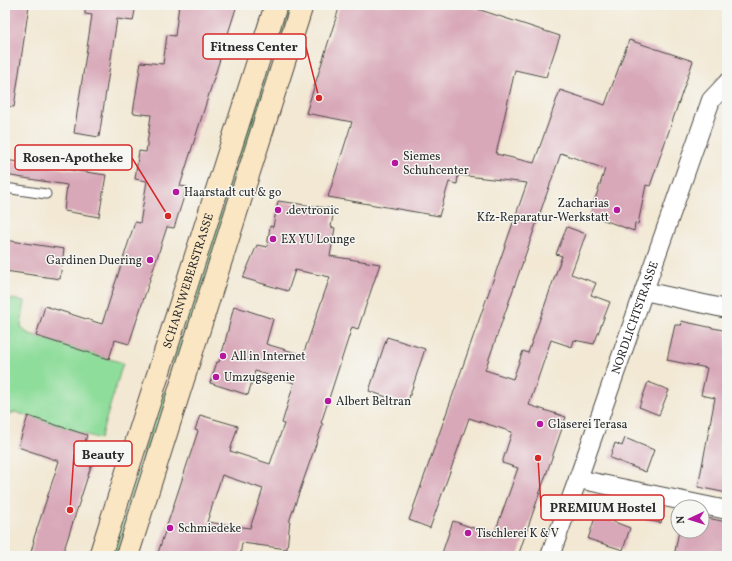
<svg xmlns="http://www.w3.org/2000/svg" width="732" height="561" font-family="Vollkorn,serif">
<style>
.green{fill:#8fdd9b;stroke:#5d8463}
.building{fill:#d8a7b8;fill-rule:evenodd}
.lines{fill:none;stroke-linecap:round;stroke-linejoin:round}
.lane-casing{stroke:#494744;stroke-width:11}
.street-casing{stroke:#494744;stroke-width:20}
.secondary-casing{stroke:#494744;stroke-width:24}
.lane{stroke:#fff;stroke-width:9}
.street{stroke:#fff;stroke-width:18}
.secondary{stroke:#fbe6c4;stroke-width:22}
.poi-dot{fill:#b5179e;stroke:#f6f6f2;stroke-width:1.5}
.labels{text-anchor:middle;stroke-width:3;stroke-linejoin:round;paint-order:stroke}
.poi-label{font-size:12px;fill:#2b2b2b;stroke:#f6f6f2;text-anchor:start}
.street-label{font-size:12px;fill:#2b2b2b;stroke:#f6f6f2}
.leader{fill:none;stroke:#d62828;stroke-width:1.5}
.callout-dot{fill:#d62828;stroke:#f6f6f2;stroke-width:1.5}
.callout{fill:#f6f6f2;stroke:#d62828;stroke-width:1.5}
.callout-label{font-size:13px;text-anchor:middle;font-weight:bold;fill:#2b2b2b}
</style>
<rect width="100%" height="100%" fill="#f6f6f2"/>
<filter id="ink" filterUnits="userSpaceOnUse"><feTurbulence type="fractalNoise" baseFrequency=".025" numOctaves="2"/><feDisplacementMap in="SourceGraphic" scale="8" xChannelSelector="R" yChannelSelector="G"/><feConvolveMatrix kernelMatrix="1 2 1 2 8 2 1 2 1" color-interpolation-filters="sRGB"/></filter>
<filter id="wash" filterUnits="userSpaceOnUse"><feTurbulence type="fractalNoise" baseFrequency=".012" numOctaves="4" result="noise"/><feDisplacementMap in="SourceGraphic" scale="16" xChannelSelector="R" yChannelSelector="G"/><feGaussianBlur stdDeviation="0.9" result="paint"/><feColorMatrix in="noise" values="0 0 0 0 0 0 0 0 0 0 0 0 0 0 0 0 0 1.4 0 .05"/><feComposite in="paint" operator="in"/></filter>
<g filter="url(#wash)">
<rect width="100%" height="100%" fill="#f2e8d3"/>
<!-- green -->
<path class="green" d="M286,5H293L283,34L278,33Z
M266,69L272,71L173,379L168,377Z
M5,298L25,301L21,326L27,333L123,363L100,439L15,412L8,415L5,434Z
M163,391L169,393L118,552L114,553L112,550Z"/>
<g id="blocks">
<!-- building -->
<path class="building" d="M5,5H29L14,107L5,106Z
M85,5H136L133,21L117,19L99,137L74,133L92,15L85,14Z
M179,5H237L180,186L187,187L174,228L167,227L129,344L115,340L109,359L36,336L45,306L102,324L135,222L140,223L147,181L135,179L139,151L146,152L151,115L133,113L141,62L163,64L167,35L175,36Z
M340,5H465L560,36L546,77L515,70L496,154L534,163L560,90L605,105L629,40L693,61L650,186L646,185L638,224L635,223L634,231L590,215L605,169L561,153L485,370L513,379L523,351L528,353L562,256L556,254L567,227L586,234L571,274L596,283L591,295L610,302L594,344L574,340L572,347L551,340L529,405L566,417L518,556H441L453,521L494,535L518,468L502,463L512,432L469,418L430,528L409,520L527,183L458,175L457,184L449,182L439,216L328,197L352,122L306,113Z
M5,160L106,175L99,217L64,211L67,185L5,175Z
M278,201L334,209L331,227L335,228L330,256L380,264L358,329L352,327L321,423L323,424L290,519L287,549L242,543L240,556L197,553L196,556H157L198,431L195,430L200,415L238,426L230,451L270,464L284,424L282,423L294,383L255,371L248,395L210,383L217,362H219L224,346L234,306L273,319L266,344L303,355L330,277L295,270L288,291L243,278L257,245L267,247L270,226L273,227ZM222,475L263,489L250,528L207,522Z
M5,240L64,249L60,279L5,271Z
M681,321L727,331V493L698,487L715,398L701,395L707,368L667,360L675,325H682Z
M387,337L425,349L407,404L369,391Z
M648,382L669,390L659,415L639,407Z
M28,416L87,435L82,453L94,457L62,556H30L34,541H33L59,461L18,447Z
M625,438L654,450L646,472L610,458L615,443L622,446Z
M599,505L615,510L612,521L630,528L623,550L588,539Z
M650,505L664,508L661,523L646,520Z
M702,517L727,522V556H674L679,531H702Z"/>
</g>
</g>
<g filter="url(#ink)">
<use href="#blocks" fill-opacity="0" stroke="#494744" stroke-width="1"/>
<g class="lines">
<defs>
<path id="lane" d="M5,188L46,194"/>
<g id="street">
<path d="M644,291L727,309"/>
<path d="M578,479L727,510"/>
<path id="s1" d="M550,556L578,479L711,100L727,83"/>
</g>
<g id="secondary">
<path id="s2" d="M100,556L276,5"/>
<path d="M127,556L302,5"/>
</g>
</defs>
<!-- lane casing -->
<use href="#lane" class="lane-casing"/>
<!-- street casing -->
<use href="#street" class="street-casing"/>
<!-- secondary casing -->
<use href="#secondary" class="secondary-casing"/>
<!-- lane -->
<use href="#lane" class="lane"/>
<!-- street -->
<use href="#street" class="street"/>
<!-- secondary -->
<use href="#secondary" class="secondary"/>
</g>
</g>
<!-- markers -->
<g class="poi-dot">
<circle cx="395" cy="163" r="4"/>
<circle cx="176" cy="192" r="4"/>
<circle cx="278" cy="210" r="4"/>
<circle cx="617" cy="210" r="4"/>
<circle cx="273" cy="239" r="4"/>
<circle cx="150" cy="260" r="4"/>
<circle cx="223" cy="356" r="4"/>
<circle cx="216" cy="377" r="4"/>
<circle cx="328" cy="401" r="4"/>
<circle cx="540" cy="424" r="4"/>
<circle cx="170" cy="528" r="4"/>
<circle cx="468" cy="533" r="4"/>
</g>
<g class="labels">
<!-- poi labels -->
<g class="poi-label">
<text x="403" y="160">Siemes<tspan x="403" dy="14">Schuhcenter</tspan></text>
<text x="184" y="196">Haarstadt cut &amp; go</text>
<text x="609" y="207" text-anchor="end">Zacharias<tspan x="609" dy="14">Kfz-Reparatur-Werkstatt</tspan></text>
<text x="286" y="214">.devtronic</text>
<text x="281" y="243">EX YU Lounge</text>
<text x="142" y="264" text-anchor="end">Gardinen Duering</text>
<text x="231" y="360">All in Internet</text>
<text x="224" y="381">Umzugsgenie</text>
<text x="336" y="405">Albert Beltran</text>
<text x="548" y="428">Glaserei Terasa</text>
<text x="178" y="532">Schmiedeke</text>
<text x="476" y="537">Tischlerei K &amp; V</text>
</g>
<!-- street labels -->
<g class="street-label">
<text dy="4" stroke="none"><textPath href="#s2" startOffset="289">SCHARNWEBERSTRASSE</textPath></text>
<text dy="4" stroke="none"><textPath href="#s1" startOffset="253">NORDLICHTSTRASSE</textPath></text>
</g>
</g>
<!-- callouts -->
<path class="leader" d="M319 98L306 47M168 216L132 158M70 510L74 454M538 458L541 507"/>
<g class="callout-dot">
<circle cx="319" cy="98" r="4"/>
<circle cx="168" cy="216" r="4"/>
<circle cx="70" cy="510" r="4"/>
<circle cx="538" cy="458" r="4"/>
</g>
<g class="callout">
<rect x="203" y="34" width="103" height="25" rx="4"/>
<rect x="15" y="145" width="117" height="25" rx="4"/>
<rect x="74" y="441" width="58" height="25" rx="4"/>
<rect x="541" y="495" width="123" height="25" rx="4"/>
</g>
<g class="callout-label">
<text x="254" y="51">Fitness Center</text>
<text x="73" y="162">Rosen-Apotheke</text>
<text x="103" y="459">Beauty</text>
<text x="603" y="512">PREMIUM Hostel</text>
</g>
<!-- margin -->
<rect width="732" height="561" fill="none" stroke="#f6f6f2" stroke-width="20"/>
<!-- north arrow -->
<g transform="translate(690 519) rotate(266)"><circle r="19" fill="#f6f6f2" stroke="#a5a5a2"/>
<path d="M0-3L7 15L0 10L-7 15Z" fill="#b5179e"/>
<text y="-6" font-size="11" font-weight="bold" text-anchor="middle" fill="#2b2b2b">N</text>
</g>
</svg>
